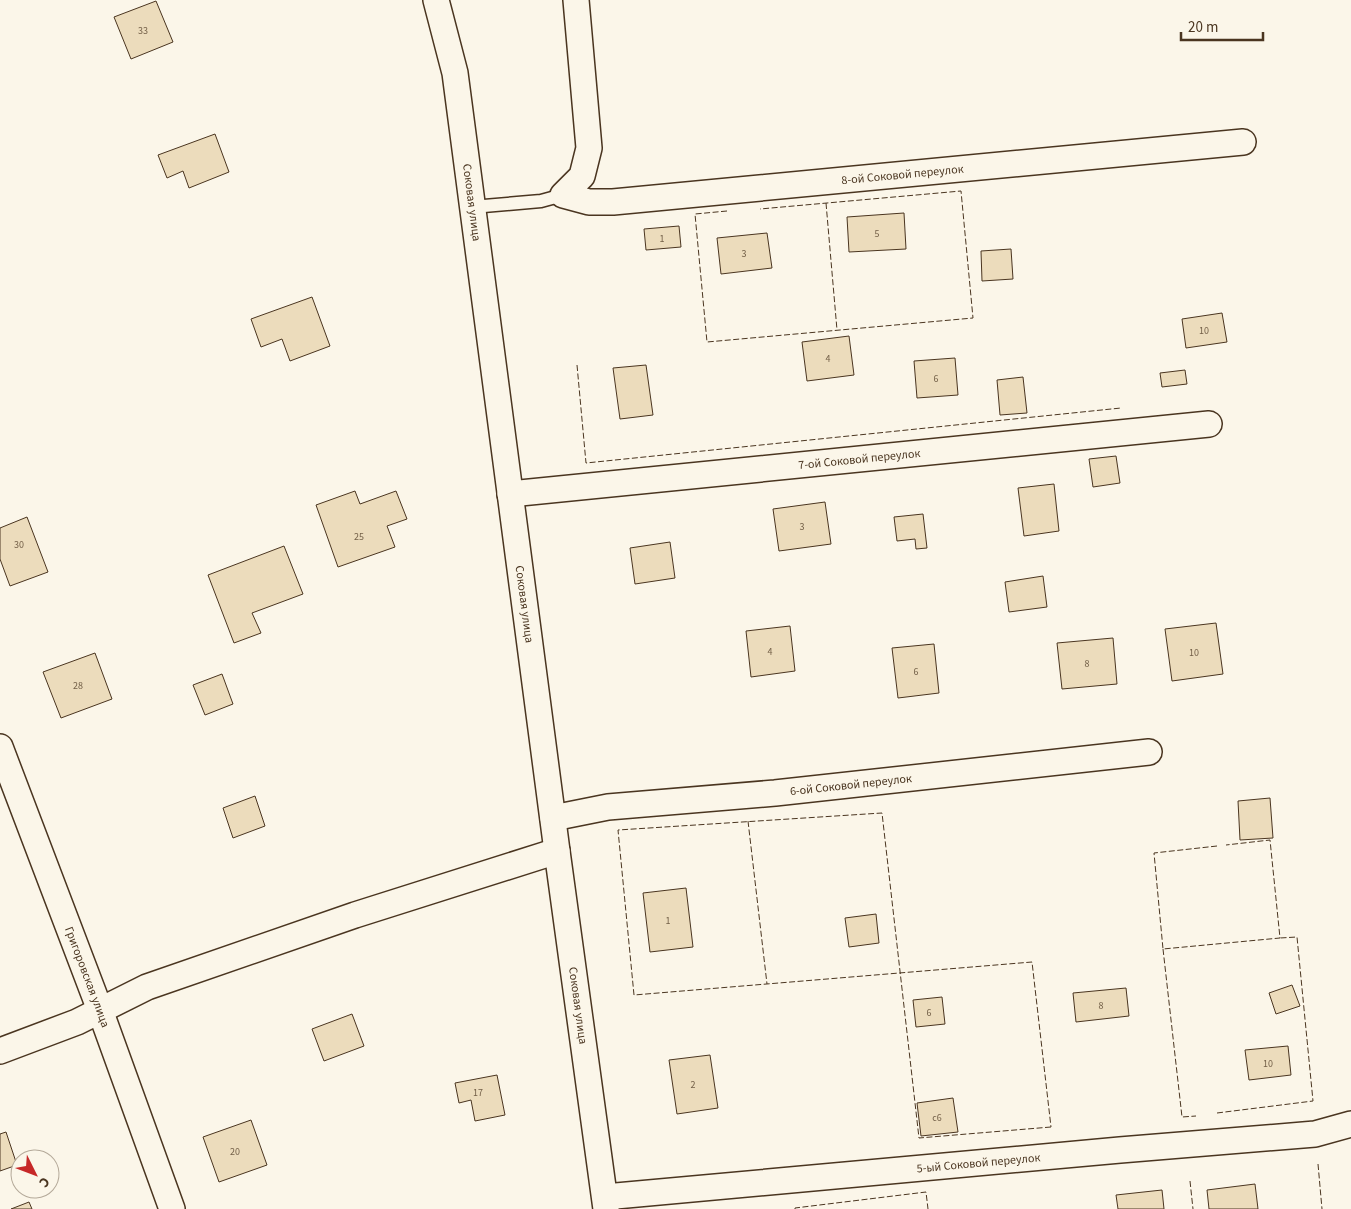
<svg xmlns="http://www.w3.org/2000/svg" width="1351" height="1209" font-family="'Source Sans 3',sans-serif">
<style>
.building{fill:#ecdcbc;stroke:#4a3520}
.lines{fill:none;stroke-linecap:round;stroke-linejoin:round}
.lane-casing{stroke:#4a3520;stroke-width:15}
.street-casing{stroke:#4a3520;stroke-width:28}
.lane{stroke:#fbf6e9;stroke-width:12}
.street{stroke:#fbf6e9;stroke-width:25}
.fence{stroke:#4a3520;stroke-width:1;stroke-dasharray:6 2.5;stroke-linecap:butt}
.labels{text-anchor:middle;stroke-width:4;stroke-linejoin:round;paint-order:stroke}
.number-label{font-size:10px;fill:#725f47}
.street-label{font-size:12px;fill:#4a3520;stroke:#fbf6e9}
</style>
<rect width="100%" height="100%" fill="#fbf6e9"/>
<!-- building -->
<path class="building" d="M156,1L173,42L131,59L114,17Z
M215,134L229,172L189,188L183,171L167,178L158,155Z
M904,213L906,249L849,252L847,217Z
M679,226L681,247L646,250L644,229Z
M767,233L772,268L721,274L717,238Z
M1011,249L1013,279L982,281L981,251Z
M312,297L330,346L290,361L282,339L261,347L251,319Z
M1222,313L1227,342L1186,348L1182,319Z
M849,336L854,375L807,381L802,342Z
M955,358L958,395L917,398L914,361Z
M646,365L653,415L620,419L613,368Z
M1185,370L1187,384L1162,387L1160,373Z
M1023,377L1027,413L1000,415L997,380Z
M1116,456L1120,483L1093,487L1089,459Z
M1054,484L1059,531L1024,536L1018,488Z
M355,491L360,504L396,491L407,519L387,526L395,547L338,567L316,505Z
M825,502L831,544L779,551L773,509Z
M923,514L927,548L916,549L915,539L897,541L894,517Z
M27,517L48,572L10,586L0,559V528Z
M670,542L675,578L635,584L630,548Z
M284,546L303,594L252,613L261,633L234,643L208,575Z
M1043,576L1047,607L1009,612L1005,582Z
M1216,623L1223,674L1172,681L1165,629Z
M790,626L795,671L751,677L746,631Z
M1113,638L1117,684L1062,689L1057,643Z
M934,644L939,693L898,698L892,648Z
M95,653L112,699L61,718L43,672Z
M222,674L233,704L205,715L193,685Z
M255,796L265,826L233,838L223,808Z
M1270,798L1273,838L1240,840L1238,801Z
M686,888L693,947L650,952L643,893Z
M876,914L879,943L849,947L845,918Z
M1292,985L1300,1006L1276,1014L1269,993Z
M1126,988L1129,1016L1076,1022L1073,993Z
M942,997L945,1024L916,1027L913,1000Z
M352,1014L364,1046L324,1061L312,1029Z
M1288,1046L1291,1075L1249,1080L1245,1050Z
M710,1055L718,1108L677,1114L669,1060Z
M497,1075L505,1115L475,1121L471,1100L459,1103L455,1083Z
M953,1098L958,1132L921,1136L917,1103Z
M251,1120L267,1165L219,1182L203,1137Z
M6,1132L17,1165L0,1171V1134Z
M1255,1184L1258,1209H1209L1207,1190Z
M1162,1190L1164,1209H1118L1116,1195Z
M29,1202L32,1209H11Z"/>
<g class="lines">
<defs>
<path id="lane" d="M472,207L541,201L563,195"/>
<g id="street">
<path id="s1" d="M436,0L455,73L557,851L606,1209"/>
<path id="s2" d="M576,0L589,148L582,176L563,195L589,202H613L1243,142"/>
<path id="s3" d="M510,494L1209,424"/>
<path id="s4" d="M0,747L100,1010L172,1209"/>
<path id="s5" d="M553,818L608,807L775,793L1149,752"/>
<path d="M0,1051L77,1022L147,987L355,915L557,851"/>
<path id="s6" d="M605,1197L1120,1150L1315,1134L1351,1124"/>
</g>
</defs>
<!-- lane casing -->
<use href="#lane" class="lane-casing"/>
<!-- street casing -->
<use href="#street" class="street-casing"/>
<!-- lane -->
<use href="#lane" class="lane"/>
<!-- street -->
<use href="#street" class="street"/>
<!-- fence -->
<path class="fence" d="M826,203L837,330
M727,211L695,214L707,342L973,318L961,191L760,209
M577,365L586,463L1121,408
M748,821L767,984
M1217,846L1154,853L1163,949L1280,938L1270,840L1226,845
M1163,949L1182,1117L1196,1116
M1217,1113L1313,1101L1297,937L1280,938
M1051,1127L919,1138L882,813L618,830L634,995L1032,962L1051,1127
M1318,1164L1322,1209
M1190,1181L1193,1209
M795,1209V1208L926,1192L928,1209"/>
</g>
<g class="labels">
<!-- number labels -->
<g class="number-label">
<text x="143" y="34">33</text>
<text x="877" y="237">5</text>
<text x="662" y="242">1</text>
<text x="744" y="257">3</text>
<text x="1204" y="334">10</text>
<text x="828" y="362">4</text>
<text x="936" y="382">6</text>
<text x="802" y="530">3</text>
<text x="359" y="540">25</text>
<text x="19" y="548">30</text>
<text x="770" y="655">4</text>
<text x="1194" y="656">10</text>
<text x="1087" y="667">8</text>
<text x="916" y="675">6</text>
<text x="78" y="689">28</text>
<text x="668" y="924">1</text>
<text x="1101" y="1009">8</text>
<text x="929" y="1016">6</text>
<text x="1268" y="1067">10</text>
<text x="693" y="1088">2</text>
<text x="478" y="1096">17</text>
<text x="937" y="1121">с6</text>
<text x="235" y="1155">20</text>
</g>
<!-- street labels -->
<g class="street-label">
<text dy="4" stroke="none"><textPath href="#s2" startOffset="546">8-ой Соковой переулок</textPath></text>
<text dy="4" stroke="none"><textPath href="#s1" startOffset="206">Соковая улица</textPath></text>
<text dy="4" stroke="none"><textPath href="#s3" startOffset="351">7-ой Соковой переулок</textPath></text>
<text dy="4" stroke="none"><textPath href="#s1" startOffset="611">Соковая улица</textPath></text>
<text dy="4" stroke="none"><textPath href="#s5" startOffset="300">6-ой Соковой переулок</textPath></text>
<text dy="4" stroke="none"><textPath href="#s4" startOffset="246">Григоровская улица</textPath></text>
<text dy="4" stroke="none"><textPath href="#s1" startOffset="1016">Соковая улица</textPath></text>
<text dy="4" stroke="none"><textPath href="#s6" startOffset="375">5-ый Соковой переулок</textPath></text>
</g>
</g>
<!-- north arrow -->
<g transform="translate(35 1174) rotate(132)"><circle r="24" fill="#fbf6e9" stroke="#b4a999"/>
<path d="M0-4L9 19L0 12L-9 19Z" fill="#c62828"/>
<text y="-8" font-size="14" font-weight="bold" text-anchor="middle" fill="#4a3520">С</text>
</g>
<!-- scale -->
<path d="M1181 32v8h82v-8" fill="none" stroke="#4a3520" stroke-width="2.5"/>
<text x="1188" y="32" font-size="15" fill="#4a3520" stroke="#fbf6e9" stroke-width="4" paint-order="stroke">20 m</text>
</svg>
